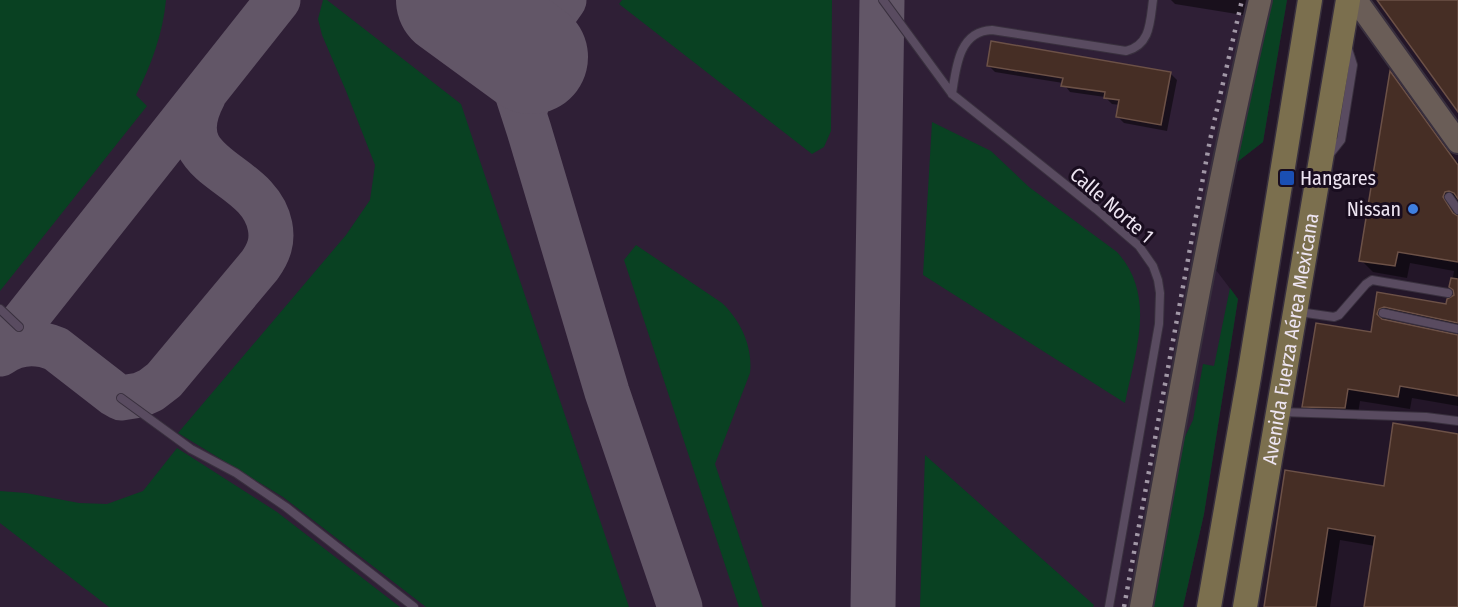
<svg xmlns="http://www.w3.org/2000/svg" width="1458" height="607" font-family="'Fira Sans Condensed',sans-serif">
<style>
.built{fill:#2f1f36}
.green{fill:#094122}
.shadow{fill:#0007}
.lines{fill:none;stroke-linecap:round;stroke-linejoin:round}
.taxiway{stroke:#625667;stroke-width:45}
.runway{stroke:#625667;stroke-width:114}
.building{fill:#462e25;stroke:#6c5147;stroke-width:1.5}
.lane-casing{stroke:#39303e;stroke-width:10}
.secondary-casing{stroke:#39303e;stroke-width:26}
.primary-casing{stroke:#39303e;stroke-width:27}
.lane{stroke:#594b60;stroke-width:8}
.secondary{stroke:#6a5d57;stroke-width:22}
.primary{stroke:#7b6f4e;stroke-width:24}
.rail{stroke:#a197a6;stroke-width:4.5;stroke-dasharray:3 6;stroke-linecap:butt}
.transit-dot{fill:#1a4fb4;stroke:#190d1f;stroke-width:2}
.shop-dot{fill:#3f7fe0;stroke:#190d1f;stroke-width:2}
.labels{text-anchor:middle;stroke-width:6;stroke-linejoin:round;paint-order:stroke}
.poi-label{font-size:20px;fill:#eee5f2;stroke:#190d1f;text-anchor:start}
.street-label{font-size:20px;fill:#eee5f2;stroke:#190d1f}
</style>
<rect width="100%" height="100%" fill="#231628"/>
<!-- built -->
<path class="built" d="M0,0H1287L1263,142L1232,166L1216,270L1238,299L1204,514L1183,607H0Z"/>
<!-- green -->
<path class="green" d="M0,0H166C163,33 151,66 136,95L147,106L0,291Z
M323,0H327L461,104L629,607H426L283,497L178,433L346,235L370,200L375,165L346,91L322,35L318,19Z
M622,0H832L831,131L824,147L812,154L619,4Z
M1262,0H1287L1263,142L1232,166L1216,271L1205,266Z
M932,122L991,151L1029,187L1117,252C1157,296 1135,352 1125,403L923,275Z
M636,245L722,303C741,321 753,347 750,373L715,464L763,607H739L624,260Z
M1230,288L1238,299L1204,514L1183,607H1150L1169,470L1193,420L1203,364L1214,366Z
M177,448L277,512L400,607H109L0,523V491L26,493L79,503L107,504L143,491Z
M925,455L1094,605L1093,607H920Z"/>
<!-- shadow -->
<path class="shadow" d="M1171,0H1246L1243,15L1175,4Z
M989,66L1170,73L1177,80L1167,131L1124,123L1118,117L1120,105L1112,104L1105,97L1070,92L1063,83L995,72Z
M1391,74L1402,85L1458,163V205L1456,206V214L1458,216V332L1397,319L1387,322L1458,336V406L1412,398L1410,409L1360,401L1357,420L1316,418L1303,406L1372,334L1378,294L1448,305L1455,295V291L1451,287L1454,271L1410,263L1407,278L1373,272L1361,260Z
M1458,435V607H1366L1375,546L1340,540L1330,607H1265L1286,472L1385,488Z"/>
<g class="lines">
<!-- taxiway -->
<path class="taxiway" d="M450,0L480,32L496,55
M487,0L529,130L607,392L680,607
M526,107C524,63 538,35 564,0
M0,351L278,0
M0,354C17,342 37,341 56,349L114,394L121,398L140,395L151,390L164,380L260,265C269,252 273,241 270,226C259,168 164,171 204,95
M873,607L882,0"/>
<!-- runway -->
<path class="runway" d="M453,0L531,57"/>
</g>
<!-- building -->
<path class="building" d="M1377,0H1458V112Z
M991,41L1171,72L1161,125L1116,117L1119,100L1104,98L1105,92L1061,86L1063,78L987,66Z
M1390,71L1458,165V199L1454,193L1449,191L1445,192L1443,197L1453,213L1458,216V262L1398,252L1395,266L1359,261Z
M1451,278L1458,279V323L1384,307L1379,309L1377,314L1382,319L1458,335V396L1400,386L1398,397L1348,389L1345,408L1302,407L1316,323L1371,332L1377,292L1446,304L1447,299L1454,295L1453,290L1449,287Z
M1393,423L1458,434V607H1364L1375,536L1328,528L1316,607H1264L1285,470L1384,486Z"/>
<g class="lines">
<defs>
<path id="lane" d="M883,0L952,94L1096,209L1139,246L1153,266L1158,280L1160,293L1159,324L1109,607
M952,94C956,67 959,31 992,30L1126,51C1151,45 1150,21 1153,0
M1330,154L1341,140L1353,65L1348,49
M1449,197L1458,210
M0,309L19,327
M1299,312L1334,317L1339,315L1366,284L1372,280L1448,293
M1383,313L1458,329
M121,398L191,449L236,473L286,507L414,607
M1281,412L1426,417L1458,421"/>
<path id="secondary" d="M1356,0L1458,142
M1141,607C1178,404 1213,201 1260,0"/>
<g id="primary">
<path d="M1209,607L1249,377L1310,0"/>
<path id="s1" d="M1245,607L1348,0"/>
</g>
</defs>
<!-- lane casing -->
<use href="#lane" class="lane-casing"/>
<!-- secondary casing -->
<use href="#secondary" class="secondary-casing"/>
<!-- primary casing -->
<use href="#primary" class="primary-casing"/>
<!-- lane -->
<use href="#lane" class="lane"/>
<!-- secondary -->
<use href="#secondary" class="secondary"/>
<!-- primary -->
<use href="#primary" class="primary"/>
<!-- rail -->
<path class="rail" d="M1124,607L1210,140L1242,0"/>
</g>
<!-- markers -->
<rect class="transit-dot" x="1279" y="170" width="16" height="16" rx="3"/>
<circle class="shop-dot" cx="1413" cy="209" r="6"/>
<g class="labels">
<!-- poi labels -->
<g class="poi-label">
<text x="1300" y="185">Hangares</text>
<text x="1401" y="216" text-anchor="end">Nissan</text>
</g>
<!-- street labels -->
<g class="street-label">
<text transform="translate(1112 205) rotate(41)" y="7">Calle Norte 1</text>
<text dy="7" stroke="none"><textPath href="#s1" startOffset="272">Avenida Fuerza Aérea Mexicana</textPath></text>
</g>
</g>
</svg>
